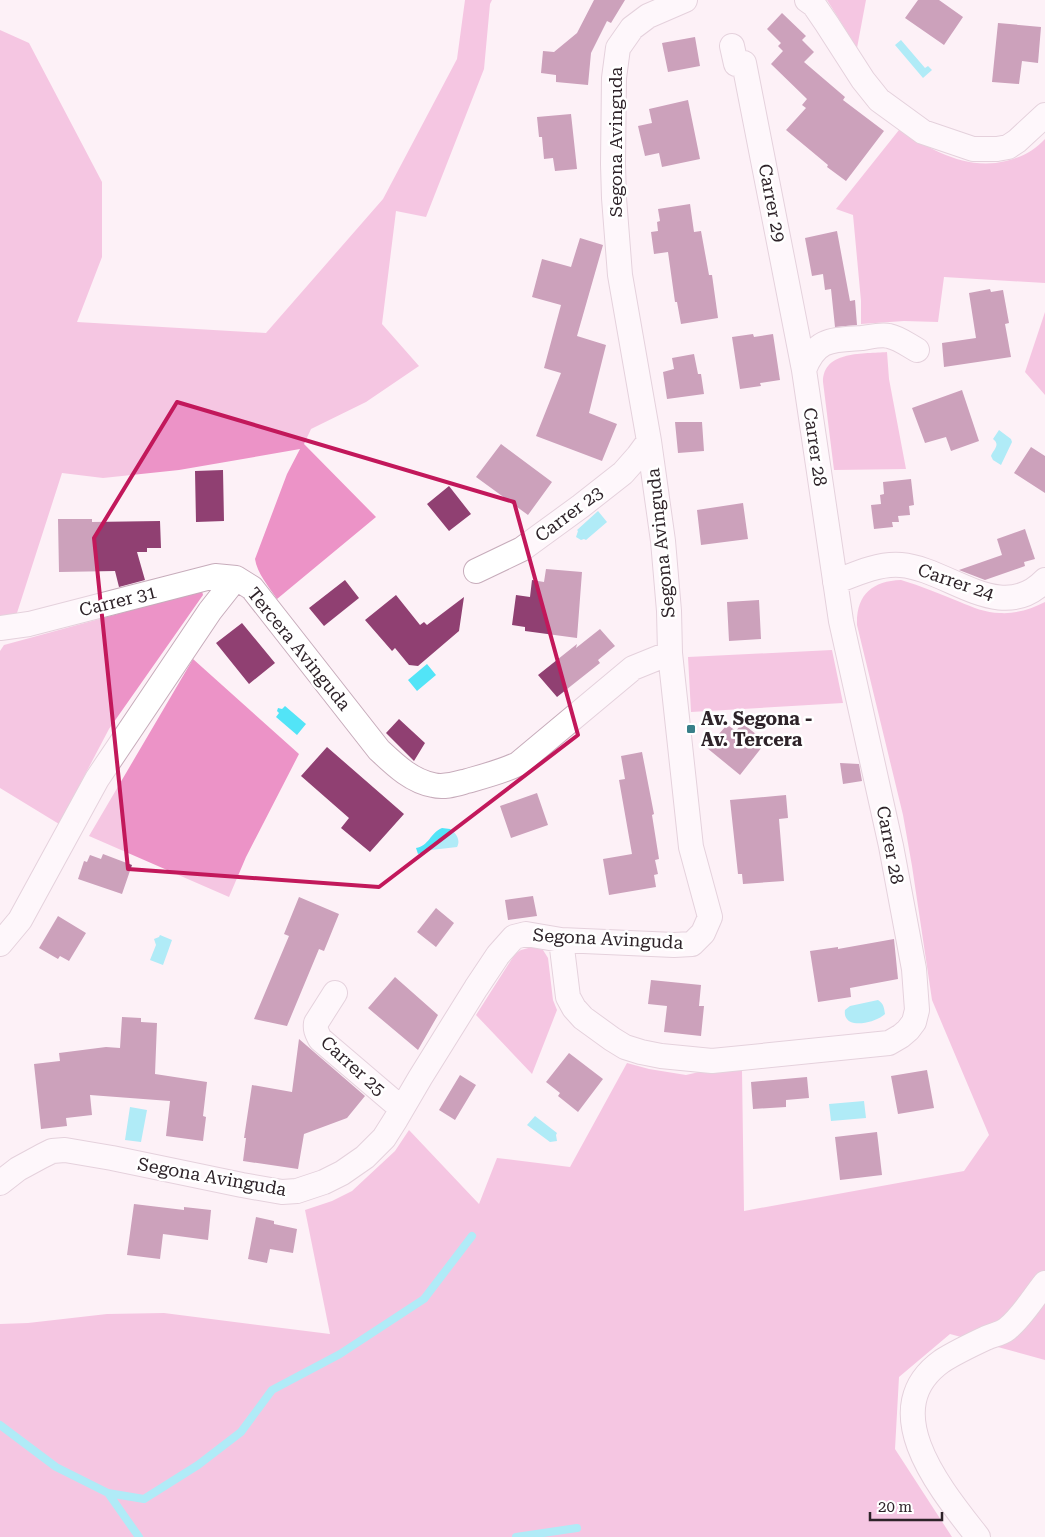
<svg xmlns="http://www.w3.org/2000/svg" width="1045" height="1537" font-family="'Roboto Serif',serif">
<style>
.forest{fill:#ec93c7}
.water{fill:#52e4f7}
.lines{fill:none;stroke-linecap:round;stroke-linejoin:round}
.stream{stroke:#52e4f7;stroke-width:8}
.building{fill:#904072}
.street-casing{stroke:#c7acbb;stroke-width:26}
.street{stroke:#fff;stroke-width:24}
.marked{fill:none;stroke:#c2185b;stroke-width:4;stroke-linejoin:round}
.poi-dot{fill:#387f89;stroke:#fff;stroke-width:2}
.labels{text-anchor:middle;stroke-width:5;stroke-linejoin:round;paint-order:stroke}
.street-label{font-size:18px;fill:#2e2329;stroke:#fff}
.poi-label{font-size:18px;font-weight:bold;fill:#2e2329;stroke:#fff;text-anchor:start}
</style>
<rect width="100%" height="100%" fill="#fdf1f7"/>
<!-- forest -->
<path class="forest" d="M465,0H492L490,4L484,69L426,217L396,211L382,324L419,366L366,402L311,429L304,444L376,517L277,599C269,587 257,573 255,559L287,474L300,449L179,470L103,478L62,473L16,616L0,619V30L29,43L102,182V257L77,322L266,333L383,199L457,59Z
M827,0H866L857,48Z
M899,130C931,149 966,171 1006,161C1022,157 1034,151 1045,139V283L944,277L938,322L904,321L861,324V301L853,215L836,209Z
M1045,312V395L1025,372Z
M887,352L889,379L906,469L834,470L823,382C823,350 865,354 887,352Z
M901,580C921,586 940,594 960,602C972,607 986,613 1000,613C1016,614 1031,609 1045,602V1360L950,1334L899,1377L895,1449L952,1537H0V1324L28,1323L107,1314L164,1313L330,1334L305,1210L332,1201L352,1191L395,1151L409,1130L479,1204L497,1158L570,1167L627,1063L649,1069L686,1075L699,1072L742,1070L744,1211L964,1171L989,1135L932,1000L912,866L903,815L857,625C856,595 872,581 901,580Z
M202,591L203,595L109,729L59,824L0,788V651L4,645Z
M832,650L843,703L691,712L688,657Z
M193,659L299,754L246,857L229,897L89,836Z
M532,947L543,950L548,958L553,1000L557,1010L532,1074L476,1015L515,954L521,950Z"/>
<!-- water -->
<path class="water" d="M901,40L925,68L928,66L932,70L923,78L895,45Z
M999,430L1011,439L1012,442L1001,465L993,460L991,456C993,450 1001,445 993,439Z
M598,511L607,522L586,540L584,539L581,540L576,537L578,531L577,530Z
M427,664L436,675L417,691L408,680Z
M285,706L306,724L297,735L276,717L279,713L277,711L278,708L282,709Z
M442,828L450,829C456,833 461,840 457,847L431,850L418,854L416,848C429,846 430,833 442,828Z
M160,935L172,940L163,965L150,960L156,945L154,939L159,937Z
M878,1000C884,1004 884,1008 885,1014C876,1023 842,1031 845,1010L850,1006Z
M864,1101L866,1118L831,1121L829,1104Z
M130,1107L147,1110L141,1142L125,1140Z
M535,1116L557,1133L556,1135L557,1141L550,1142L527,1125Z"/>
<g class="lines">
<!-- stream -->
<path class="stream" d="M0,1425L56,1467L108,1493L144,1499L198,1465L241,1432L272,1390L340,1354L424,1299L472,1236
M108,1493L139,1537
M516,1537L577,1528"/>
</g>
<!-- building -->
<path class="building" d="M594,0H625L611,23L607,21L591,53L588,85L556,82V75L541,73L543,51L554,52L577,33Z
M918,0H939L963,17L944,45L905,18Z
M782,13L806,36L802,40L814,52L804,62L845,97L843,100L884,131L846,181L827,167L828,165L786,130L806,108L802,105L807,99L771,64L783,51L778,46L781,43L767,29Z
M998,23L1041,27L1038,63L1022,61L1019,84L992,82Z
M695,37L700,66L668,72L662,43Z
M688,100L700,159L662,167L659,153L645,156L638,126L652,123L649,109Z
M571,114L577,169L555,171L553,158L544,159L542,137H539L537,117Z
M690,204L694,232L701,231L709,275H712L718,318L681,324L677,302H675L668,252L654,254L651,232L658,231L657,222L660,221L658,209Z
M837,231L850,301L855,300L857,325L835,327L831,289L825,290L823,274L812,276L805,238Z
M580,238L603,245L577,336L606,345L589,413L617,424L602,461L536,436L561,373L544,368L561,305L532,297L542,259L571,267Z
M990,289L991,292L1003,290L1009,323L1005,324L1011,357L944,367L942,343L976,338L969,293Z
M753,334L754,337L773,334L780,380L760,383L761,386L740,389L732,337Z
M694,354L698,374H701L704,394L667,399L663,372L674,369L672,358Z
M962,390L979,441L951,451L946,437L925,443L912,408Z
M675,422H702L704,451L678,453Z
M501,444L552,482L528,515L476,477Z
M1031,447L1045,456V493L1014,473Z
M223,470L224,521L196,522L195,471Z
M911,479L914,505L909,506L910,515L898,516L899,522H892L893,527L874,529L871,505L881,504L880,495L884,494L883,482Z
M449,486L471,514L449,531L427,504Z
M743,503L748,539L701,545L697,510Z
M58,519H92V522L160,521L161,548H147V552H137L145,580L119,587L115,571L59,572Z
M1025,529L1035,559L1024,562L1025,566L985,580L959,570L1002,555L997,539Z
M546,569L582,572L577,638L525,631V627L512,625L516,595L530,597L532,580L544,582Z
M345,580L359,598L324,626L309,608Z
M396,595L420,625L424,622L427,625L464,597L459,631L418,666L409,665L395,648L392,651L365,620Z
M759,600L761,639L729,641L727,602Z
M242,623L275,663L249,684L216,643Z
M600,629L615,646L598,660L600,663L557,697L538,675L577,644L576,648Z
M399,719L425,743L414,761L386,733Z
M742,723L766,742L740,775L707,748L725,727L726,728L729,726L736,731Z
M327,747L404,814L370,852L341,828L349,818L301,776Z
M642,752L654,814L652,815L659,859L655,860L658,874L654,875L656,887L609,895L603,859L632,854L619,780L625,779L621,756Z
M840,763L859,764L862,781L843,784Z
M537,793L548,825L511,838L500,806Z
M786,795L788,818L779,819L784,881L743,884L742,874H738L730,800Z
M103,854L132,865L122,894L78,879L84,861L87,862L90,855L101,859Z
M533,896L537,916L508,920L505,900Z
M299,897L339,914L324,951L319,949L287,1026L254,1019L289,936L284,934Z
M436,908L454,923L436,947L417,932Z
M58,916L86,933L69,961L60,956L58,959L39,948Z
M894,939L898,979L850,988L851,997L818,1002L810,951L838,947V949Z
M395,977L438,1015L418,1050L368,1008Z
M651,980L701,985L699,1006H704L701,1036L664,1032L667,1006L648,1004Z
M122,1017L141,1018V1022L157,1023L155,1074L207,1082L203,1116L206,1117L203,1141L166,1136L170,1101L90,1095L92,1115L66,1118L67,1126L41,1129L34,1064L60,1061L59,1053L106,1047L120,1048Z
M299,1039L365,1096L347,1118L304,1134L298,1169L243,1161L246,1138H244L252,1085L292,1092Z
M569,1053L603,1079L578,1112L558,1096L560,1093L546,1082Z
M927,1070L934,1108L898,1114L891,1076Z
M460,1075L476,1085L455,1120L439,1110Z
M807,1077L809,1098L786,1100V1107L753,1109L751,1082Z
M877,1132L882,1175L840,1180L835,1137Z
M134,1204L184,1210V1207L211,1210L208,1240L163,1234L160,1259L127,1255Z
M256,1217L274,1221V1224L297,1229L293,1253L270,1249L267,1263L248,1259Z"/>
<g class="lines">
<defs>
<path id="street" d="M807,0L814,5L827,24L863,80L879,100L923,132L973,149H997L1008,147L1017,141L1045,115
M732,46L736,64L744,63L804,370
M476,571L522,549L581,506L623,473L638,456L649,441
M835,582C855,574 879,563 901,565C949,569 1001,626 1045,580
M0,628L29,624L215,576L236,578L252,588L379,750C394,764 411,781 433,785C444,788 456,784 467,781C485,776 501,772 518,764L633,668L670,653
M561,940L568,997L574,1008L583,1018L612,1039L625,1047L641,1052L661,1056L712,1061L889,1043L901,1036L908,1030L914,1022L917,1010L914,969L891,846L841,621L804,370C816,338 832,340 862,338C870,337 881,334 889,336C899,338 908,345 917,350
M0,944L20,920L97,779L210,611L236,578
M335,993L316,1023C315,1030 317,1033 320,1039L402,1109
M0,1183L18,1169L42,1156L52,1151L65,1150L112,1158L242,1185L282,1192L297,1191L324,1182L342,1173L365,1157L384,1138L396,1119L420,1078L476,988L498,955L514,937L526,934L561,940L674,945L692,944L703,933L710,917L691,847L670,653L669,611L663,541L649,441L620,275L614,198L613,164L614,78L618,48L632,28L648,16L685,0
M978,1537C943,1492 873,1410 942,1361C956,1352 971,1345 986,1338C992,1335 1001,1334 1007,1329C1022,1317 1033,1298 1045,1283"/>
</defs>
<!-- street casing -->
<use href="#street" class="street-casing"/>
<!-- street -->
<use href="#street" class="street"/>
</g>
<!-- marked area -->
<path d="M0 0H1045V1537H0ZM177,402L514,502L578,735L379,887L128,869L94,538Z" fill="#fdf1f7" fill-opacity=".55" fill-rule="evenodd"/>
<path class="marked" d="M177,402L514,502L578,735L379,887L128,869L94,538Z"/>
<!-- markers -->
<rect class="poi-dot" x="686" y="724" width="10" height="10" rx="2.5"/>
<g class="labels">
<!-- street labels -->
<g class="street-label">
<text transform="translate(616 142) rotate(-90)" y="6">Segona Avinguda</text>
<text transform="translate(772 203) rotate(79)" y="6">Carrer 29</text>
<text transform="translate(815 447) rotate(82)" y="6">Carrer 28</text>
<text transform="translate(569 514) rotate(-37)" y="6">Carrer 23</text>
<text transform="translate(661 543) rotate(-96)" y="6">Segona Avinguda</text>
<text transform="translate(956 582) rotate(19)" y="6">Carrer 24</text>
<text transform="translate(118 601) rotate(-14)" y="6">Carrer 31</text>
<text transform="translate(299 649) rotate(51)" y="6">Tercera Avinguda</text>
<text transform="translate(890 845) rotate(79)" y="6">Carrer 28</text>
<text transform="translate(608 939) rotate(3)" y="6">Segona Avinguda</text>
<text transform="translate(353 1066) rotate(42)" y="6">Carrer 25</text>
<text transform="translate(212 1177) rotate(10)" y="6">Segona Avinguda</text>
</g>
<!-- poi labels -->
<g class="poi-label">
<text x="701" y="725">Av. Segona -<tspan x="701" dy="21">Av. Tercera</tspan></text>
</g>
</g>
<!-- scale -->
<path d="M870 1512v8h72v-8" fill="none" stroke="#2e2329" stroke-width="2.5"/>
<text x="878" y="1512" font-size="15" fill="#2e2329" stroke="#ffffff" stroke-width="4" paint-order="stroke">20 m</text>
</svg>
